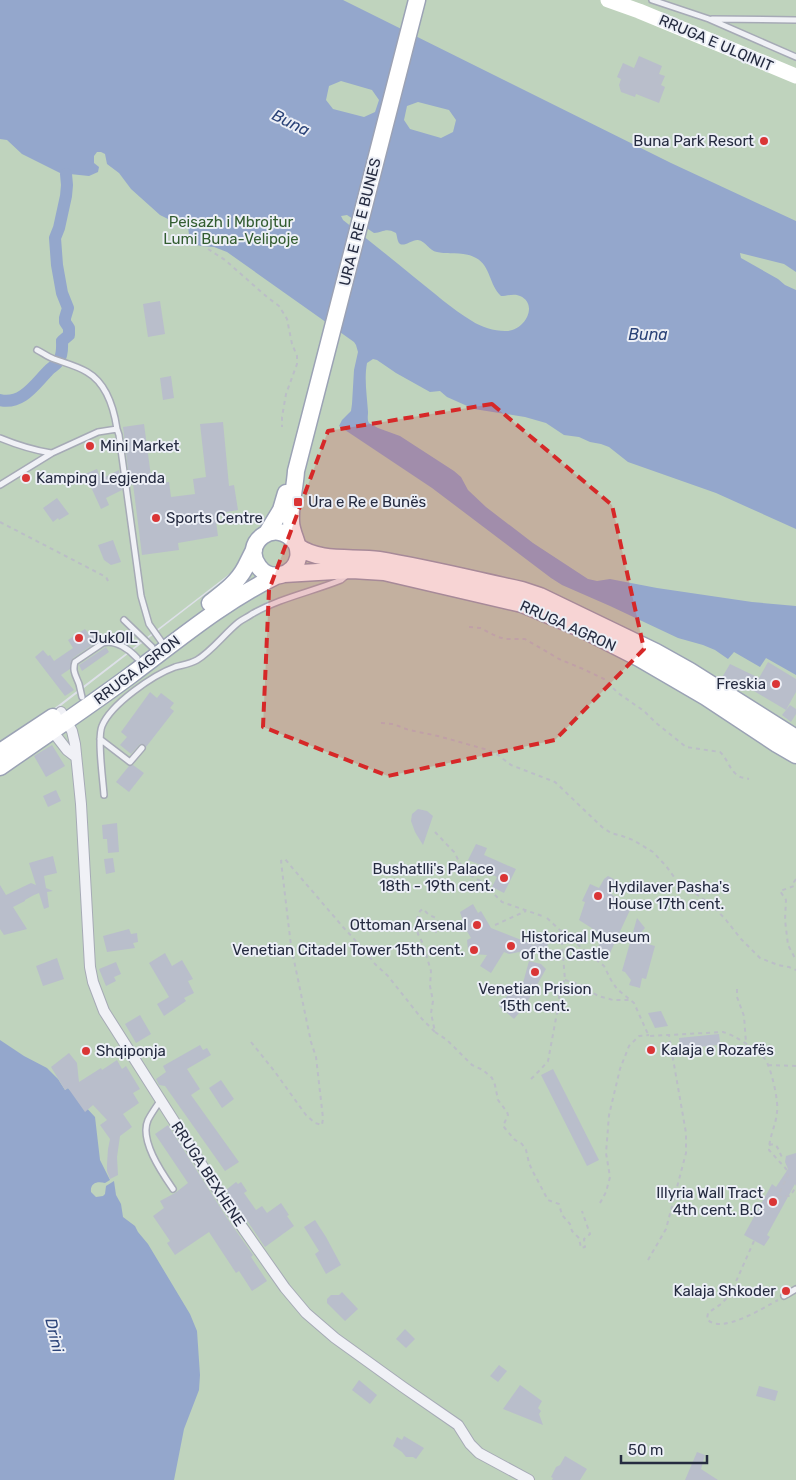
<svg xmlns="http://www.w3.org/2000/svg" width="796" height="1480" font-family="Rubik,sans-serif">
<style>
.green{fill:#bfd3bd}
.water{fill:#94a7cc;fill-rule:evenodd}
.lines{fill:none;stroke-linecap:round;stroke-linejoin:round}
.canal{stroke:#94a7cc;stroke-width:12}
.building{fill:#b9becb}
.service-casing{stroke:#a6aab6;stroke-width:8}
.minor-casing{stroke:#a6aab6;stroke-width:12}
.primary-casing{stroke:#9ba2b5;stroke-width:19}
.path{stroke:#bbbec7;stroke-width:2;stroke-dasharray:4 4;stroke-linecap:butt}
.service{stroke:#f0f1f6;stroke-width:5}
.minor{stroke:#f0f1f6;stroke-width:10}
.secondary{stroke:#fff;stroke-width:15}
.primary{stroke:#fff;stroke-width:16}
.marked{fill:#d62828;fill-opacity:0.2;stroke:#d62828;stroke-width:4;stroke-dasharray:10 6;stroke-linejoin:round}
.poi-dot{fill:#da3536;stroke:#eceff6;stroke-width:2}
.labels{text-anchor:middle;stroke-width:4;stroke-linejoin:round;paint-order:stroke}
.street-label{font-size:15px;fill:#252b40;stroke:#eceff6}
.poi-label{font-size:15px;fill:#252b40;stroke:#eceff6;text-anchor:start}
.park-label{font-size:15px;fill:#335d31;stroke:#eceff6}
.water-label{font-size:16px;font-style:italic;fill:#2b4378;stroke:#eceff6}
</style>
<rect width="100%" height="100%" fill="#dde0e8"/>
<!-- green -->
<path class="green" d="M0,0H796V1480H138L0,1127V770L53,712L243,565L245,562L52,710L0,767Z"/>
<!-- water -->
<path class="water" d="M0,0H343L671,163L796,221V272L784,264L740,253L741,258L778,279L785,285L796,290V529L716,493L628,462L609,447L601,444L590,442L579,437L564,435L546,423L525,417L474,409L447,397L440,391L430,392L396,373L377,360L373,359L367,363C364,379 367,395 368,412C368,417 367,419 369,423L378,428L400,436L454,471L461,477L468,490L486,507L533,543L588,579L597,581L610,579L657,588L752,602L796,606V675L766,658L760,667L734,652L728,659L715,650L703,645L678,638L610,606L562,585L551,578L432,488L339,426L342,420L351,411L352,404L354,370L358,352L356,345L354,342L227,252L214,247L201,246L193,244L190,242L188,227L186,223L179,220H170L160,215L131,189L119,173L107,164L105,154L101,152H97L94,156V163L99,167L98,172L89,176L60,173L22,154L7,140L0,139ZM341,81L372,90L379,100L375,112L364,117L333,109L326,100L329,86ZM418,102L449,110L456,120L453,132L441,138L410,129L404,120L407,106ZM347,215L374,233C383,233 385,227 396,233C397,236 397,238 398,241C401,250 412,239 418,240C426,241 429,251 437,252C450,255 464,251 476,258C491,266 489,285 501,296C507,296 514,293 520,296C539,304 525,332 505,331C494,331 481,327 472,321C452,309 433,292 414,277C391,258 367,239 343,220L341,216Z
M0,1040L24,1056L47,1068L58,1079L65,1090L68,1088L95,1117L100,1160L110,1180L105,1183C97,1181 90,1183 91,1192L96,1197L103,1196L105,1194L106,1186L114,1181L116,1195L121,1204L123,1217L135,1226L138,1232L148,1244L190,1314L197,1331L200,1375L199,1390L184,1429L174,1480H0Z"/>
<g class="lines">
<!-- canal -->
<path class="canal" d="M0,400C22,405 35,384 48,371C51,367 57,365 59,360C63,354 62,347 62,341L69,335V328L65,322V318L68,308L62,293L57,265L55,238L59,228L66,196L67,185L66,174"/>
</g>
<!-- building -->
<path class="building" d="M639,56L662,66L659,74L665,76L661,85L665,87L659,103L636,94L635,97L621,92L619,85L621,79L617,77L623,63L634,68Z
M160,301L165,334L148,337L143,304Z
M171,376L174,398L163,400L160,378Z
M223,422L229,486L234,485L238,510L215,514L218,536L178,543L179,550L142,555L133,484L130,486L123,427L144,424L152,484L169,482L171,497L195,494L193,479L206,477L200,424Z
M97,469L101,479L119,470L122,490L106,498L109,505L101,509L85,474Z
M57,498L69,514L59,520L58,518L53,522L43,508Z
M113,540L121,562L111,565L104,560L98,545Z
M85,629L90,636L95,632L101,639L73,658L70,669L61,675L74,690L65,696L35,657L43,650L48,656L50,655L54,661L73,648L68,640Z
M106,647L109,652L82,671L79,665Z
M768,662L796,679V692L786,710L742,684L738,690L721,679L730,664L759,678Z
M150,692L157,698L161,693L174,703L170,708L174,711L146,747L143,744H140L131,754L120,745L127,737L121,732Z
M790,705L796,709V714L791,722L782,715Z
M52,745L65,766L46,777L34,756Z
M133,765L144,773L129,792L116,782L129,766Z
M56,790L61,801L48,807L43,796Z
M418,809L427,811L433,816L423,845L415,832L411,821L412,814Z
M117,823L119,852L108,853L107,839H103L102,825Z
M476,844L487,848L484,855L516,869L504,893L492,887L497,877L484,871L485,867L468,860Z
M53,856L57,873L44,876L46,888L53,891L47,892L49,907L44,909L39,893L34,895L25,900V901L13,907L27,929L4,935L0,929V885L6,895L31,883L36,885L29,863Z
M113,858L115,872L106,874L104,859Z
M608,876L614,879L615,883L609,892L630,910L610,953L598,947L604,936L579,920L585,902L582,901L590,884L599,888L604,879Z
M473,904L478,913L481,911L491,928L534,945L538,938L544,936L548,938V945L545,947L509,954L504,952L491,973L480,966L487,955L473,954L468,950L467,940L471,938L465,928L460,912Z
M637,918L645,928L634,940L655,946L646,979L642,978L640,988L629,985L631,980L625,972L622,971Z
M129,929L131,934L137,933L138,942L133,943L135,948L107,952L103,936Z
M165,953L172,966L182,960L193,979L188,981L194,993L184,998L186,1001L164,1016L157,1004L169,997L149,963Z
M57,958L64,979L43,986L36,966Z
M529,961L541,964L546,969L525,1006L514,1019L499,1006L519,981L523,983Z
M116,962L121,974L114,977L116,981L106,986L99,969Z
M661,1011L668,1026L655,1028L648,1013Z
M140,1015L151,1034L136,1043L125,1024Z
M719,1034L720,1042L718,1045L680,1049L679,1038Z
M200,1045L203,1050L207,1048L211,1055L187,1069L200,1089L191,1095L239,1162L225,1171L165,1086L159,1085L156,1079L166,1072L163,1066Z
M69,1053L77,1063L79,1082L101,1068L102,1070L117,1060L122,1069L126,1066L140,1089L133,1093L139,1103L123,1114L132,1127L120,1136L117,1157L118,1175L110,1179L107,1171V1164L108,1149L110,1139L100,1125L107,1120L93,1105L85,1112L68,1088L65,1090L51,1067Z
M553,1069L599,1160L587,1166L541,1075Z
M221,1080L234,1099L222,1108L209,1088Z
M168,1125L227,1218L253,1255L251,1257L267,1281L252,1291L239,1271L236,1273L209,1232L175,1255L167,1243L170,1241L153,1216L164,1208L160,1201L175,1193L188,1183L155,1134Z
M796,1153V1186L795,1184L767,1235L770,1237L764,1246L744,1235L772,1184L776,1187L788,1169L785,1162L786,1156Z
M236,1182L238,1184L241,1182L247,1191L244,1193L256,1210L262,1206L267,1213L281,1203L289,1215L287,1216L294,1226L265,1247L226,1190Z
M315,1220L326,1237L341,1265L326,1274L315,1254L319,1251L304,1227Z
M342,1292L358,1309L345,1321L327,1303V1299L331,1295H339Z
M405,1329L415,1339L406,1348L396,1339Z
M499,1365L507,1371L498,1382L490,1376Z
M359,1380L377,1395L370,1404L352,1390Z
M520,1385L542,1401L538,1408L541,1411L539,1414L543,1425L503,1409Z
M759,1386L778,1391L775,1401L756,1396Z
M404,1436L424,1448L416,1459L413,1457H406L402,1452L393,1446L397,1437L402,1440Z
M697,1452L705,1455L701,1469L718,1480H685Z
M565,1456L587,1469L580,1480H552L553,1478L551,1477L556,1467L560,1465Z"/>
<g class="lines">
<defs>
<path id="service" d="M652,0L709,19L796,57
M712,19L796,20
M37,350C43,353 48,357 54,359C65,363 77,366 87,372C106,383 114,409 117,429
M0,438C17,445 33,450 51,453
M0,485L52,453L98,432L117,429L119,435L141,596L149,624L161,641
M124,620L152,647
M82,697C81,693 80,688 79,684C76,676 72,671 75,662L103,643C115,639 130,650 137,658
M100,739L130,762L142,748
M104,795C103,780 97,738 102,726C111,704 153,675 175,667C182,665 190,664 197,660C212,651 225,633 239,622C243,619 248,617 252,614C280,598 311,592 341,580L347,575
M160,1101C156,1107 151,1114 148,1120C139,1140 162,1173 173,1189
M784,1296L796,1289"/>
<path id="minor" d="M61,712L72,731L75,744L81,804L90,967L93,982L104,1011L233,1214L285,1288L306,1313L335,1338L403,1387L458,1425L470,1444L479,1453L529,1480
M50,728L67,750L76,757"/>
<path id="primary" d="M267,533L281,510L286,493
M295,542C275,516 240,544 259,567C270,582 294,576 298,558C301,546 291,534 291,521C290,504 295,488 296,471L417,0
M297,546C320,563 353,556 379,560C427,568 475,580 522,590L540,596L656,652L690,671L796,738
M284,574L352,570L384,572L522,604L582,629L639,658L706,697L777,744L796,755
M210,603C223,593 237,583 245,568C248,562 251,556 254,550
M0,752L53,717
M0,767C44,736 88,707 131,675C178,640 223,602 276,576"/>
</defs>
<!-- service casing -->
<use href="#service" class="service-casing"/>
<!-- minor casing -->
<use href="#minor" class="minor-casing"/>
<!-- primary casing -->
<use href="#primary" class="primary-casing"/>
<!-- path -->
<path class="path" d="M208,249L225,260L267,297L279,306L287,319L292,344L297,356V364L286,394L282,417V427
M0,522L106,577L108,581
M469,627L480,628L498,637L505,639H525L559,659L583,669L604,679L618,693L644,711L655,722L686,747L720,752C727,758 729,769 737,775C741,778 745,778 749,779
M381,723L393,724L409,730L438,736L488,750L498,755L511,765L555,782L602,827L611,833L622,836L633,840L653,852L666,866L677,881L712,905L726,920L741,939L760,958L778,965L789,967L796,970
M435,832L454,852L462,867L470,875L482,882L502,902L545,917
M796,879L794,882V886L780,891L786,900L785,920L788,945L796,960
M547,918L561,931L604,966L611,980L617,989L634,1003L647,1032L650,1036L723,1032C734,1035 758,1050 765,1059C771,1067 779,1102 777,1112C776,1125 769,1137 769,1150L787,1170L788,1175L771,1210
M495,925L526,911
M565,980L581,985L598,996L613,1000H631
M737,989V997L744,1016L746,1043
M435,1032L447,1040L472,1065L483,1070L492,1078L495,1085L498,1100L507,1112L508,1115L503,1126L515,1140L522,1144L526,1150L529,1163L532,1170L548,1200L559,1204L562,1215L570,1224L572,1231L579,1238L581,1248L585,1247L584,1239L590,1234L582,1211
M251,1042L275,1072L306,1115L315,1123L322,1125L323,1118L316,1057L311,1042L291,946L281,861L285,859L295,871L343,927L366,952L375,964L388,976L422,1019L435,1032L431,1013L433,1001L430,986L431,971L423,944L418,934L416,922L420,911L423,909L429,915L436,918V936
M768,1065L796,1066
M531,1079L540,1070L548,1061L559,1002V988L565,980L561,931
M769,1145L774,1144C780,1148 779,1155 784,1159
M778,1198L783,1196H790L796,1187
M600,1203L606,1192L610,1177L606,1153L609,1115L620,1069L629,1046L639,1036L649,1035
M754,1241L730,1295L721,1304L708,1313L707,1319C721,1335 763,1308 778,1300
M648,1260L666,1229L686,1153V1133L669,1036"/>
<!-- service -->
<use href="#service" class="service"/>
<!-- minor -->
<use href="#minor" class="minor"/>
<!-- secondary -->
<path class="secondary" d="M608,0L639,11L796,76"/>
<!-- primary -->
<use href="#primary" class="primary"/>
</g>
<!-- marked area -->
<path class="marked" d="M492,404L612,505L644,649L555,740L388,776L263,727L269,590L328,431Z"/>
<!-- markers -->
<g class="poi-dot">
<circle cx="764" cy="141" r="5"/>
<circle cx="90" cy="446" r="5"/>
<circle cx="26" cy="478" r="5"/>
<rect x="293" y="497" width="10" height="10" rx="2.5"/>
<circle cx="156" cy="518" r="5"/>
<circle cx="79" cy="638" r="5"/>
<circle cx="776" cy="684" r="5"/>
<circle cx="504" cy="878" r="5"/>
<circle cx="598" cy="896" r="5"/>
<circle cx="477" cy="925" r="5"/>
<circle cx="511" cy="946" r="5"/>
<circle cx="474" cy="950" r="5"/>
<circle cx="535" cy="972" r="5"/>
<circle cx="651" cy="1050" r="5"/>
<circle cx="86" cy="1051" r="5"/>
<circle cx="773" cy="1202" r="5"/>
<circle cx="786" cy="1291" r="5"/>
</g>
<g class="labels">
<!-- street labels -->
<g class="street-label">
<text transform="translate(716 43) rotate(23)" y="5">RRUGA E ULQINIT</text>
<text transform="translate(360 222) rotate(-76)" y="5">URA E RE E BUNES</text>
<text transform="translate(568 626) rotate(24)" y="5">RRUGA AGRON</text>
<text transform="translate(137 670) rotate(-37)" y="5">RRUGA AGRON</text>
<text transform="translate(208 1174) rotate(57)" y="5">RRUGA BEXHENE</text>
</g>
<!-- poi labels -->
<g class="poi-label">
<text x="754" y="146" text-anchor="end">Buna Park Resort</text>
<text x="100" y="451">Mini Market</text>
<text x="36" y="483">Kamping Legjenda</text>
<text x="308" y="507">Ura e Re e Bunës</text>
<text x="166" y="523">Sports Centre</text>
<text x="89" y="643">JukOIL</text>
<text x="766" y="689" text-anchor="end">Freskia</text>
<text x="494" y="874" text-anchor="end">Bushatlli's Palace<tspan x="494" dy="17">18th - 19th cent.</tspan></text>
<text x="608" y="892">Hydilaver Pasha's<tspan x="608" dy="17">House 17th cent.</tspan></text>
<text x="467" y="930" text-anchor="end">Ottoman Arsenal</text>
<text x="521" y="942">Historical Museum<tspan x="521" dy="17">of the Castle</tspan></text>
<text x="464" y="955" text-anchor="end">Venetian Citadel Tower 15th cent.</text>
<text x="535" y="994" text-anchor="middle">Venetian Prision<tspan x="535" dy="17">15th cent.</tspan></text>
<text x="661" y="1055">Kalaja e Rozafës</text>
<text x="96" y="1056">Shqiponja</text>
<text x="763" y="1198" text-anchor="end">Illyria Wall Tract<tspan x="763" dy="17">4th cent. B.C</tspan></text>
<text x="776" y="1296" text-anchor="end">Kalaja Shkoder</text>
</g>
<!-- park labels -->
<g class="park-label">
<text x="231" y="227">Peisazh i Mbrojtur<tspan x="231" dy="17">Lumi Buna-Velipoje</tspan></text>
</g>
<!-- water labels -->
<g class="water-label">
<text transform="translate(291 122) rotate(26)" y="6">Buna</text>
<text x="648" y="340">Buna</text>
<text transform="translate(55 1335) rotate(77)" y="6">Drini</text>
</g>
</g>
<!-- scale -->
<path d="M621 1455v8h86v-8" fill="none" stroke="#252b40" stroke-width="2.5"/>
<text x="628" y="1455" font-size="15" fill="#252b40" stroke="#eceff6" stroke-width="4" paint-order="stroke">50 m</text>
</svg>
